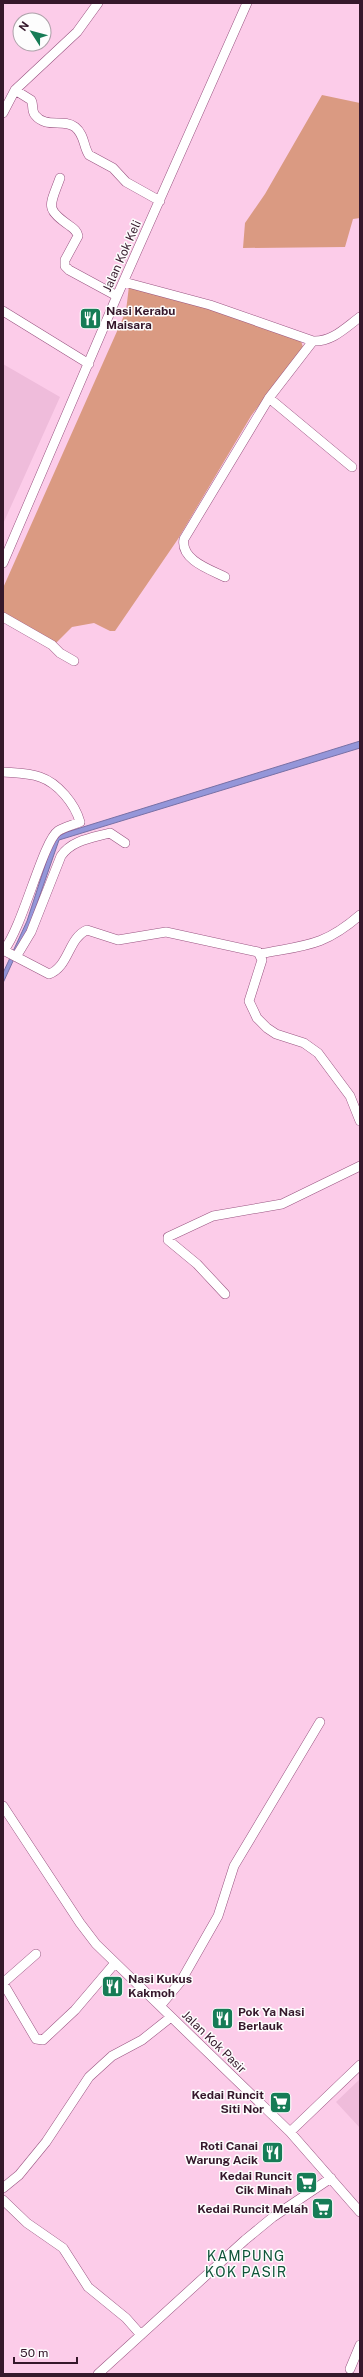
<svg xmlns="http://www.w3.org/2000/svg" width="363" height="2377" font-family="'Public Sans',sans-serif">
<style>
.built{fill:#efbcdb}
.green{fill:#da9a82}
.water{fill:#9496d9;stroke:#7870a5}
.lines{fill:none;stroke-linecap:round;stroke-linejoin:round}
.minor-casing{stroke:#995481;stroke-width:10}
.minor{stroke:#fff;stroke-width:9}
.labels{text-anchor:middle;stroke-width:3;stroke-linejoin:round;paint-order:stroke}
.street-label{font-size:12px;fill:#35182b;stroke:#fdfdfd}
.poi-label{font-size:12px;font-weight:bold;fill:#35182b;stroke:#fdfdfd;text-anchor:end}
.quarter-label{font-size:14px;letter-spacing:1px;fill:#0f5439;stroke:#fdfdfd}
</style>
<rect width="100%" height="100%" fill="#fccce9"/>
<!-- built -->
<path class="built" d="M3,364L60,397L3,524Z
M360,2079V2128L336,2102Z"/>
<!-- green -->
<path class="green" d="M322,95L360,103V218L353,219L345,247L243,248L245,223L265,194Z
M129,286L204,306L300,338L303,347L251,416L178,539L115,631H110L94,623L72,627L56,643L3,613V588L126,311Z"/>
<!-- water -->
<path class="water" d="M360,741V748L59,840L30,924L3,983V973L27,921L52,844L59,836L67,832Z"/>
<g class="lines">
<defs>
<path id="minor" d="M15,90L31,100C34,104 31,110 35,115C46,129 63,118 75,127C85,135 83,146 89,155L113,168L126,182L160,201
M3,113L15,90L77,32L98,3
M60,178C50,206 44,208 70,226C74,229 77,231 78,236L65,260V266L69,270L117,296
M124,282L210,305L313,341C332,342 345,328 360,317
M3,311L89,364
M269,398L352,467
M3,563L117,296L247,3
M225,577C211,570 180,560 184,539L269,398L313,341
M3,617L52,645L60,653L74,661
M3,772C15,773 29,773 40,777C58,783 75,804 80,822C73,825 64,827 58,831C43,841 23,926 4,950
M3,950L49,974C69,967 68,938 87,930L118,940L166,932L258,952L262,960L249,1001L257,1018L267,1028L276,1034L304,1043L318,1053L350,1096L360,1121
M260,954C305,945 323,947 360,915
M16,957L31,932L61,856C72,840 92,838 110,833L125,843
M225,1294L197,1264L168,1240V1237L213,1216L282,1204L360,1166
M3,1806L80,1923L96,1944L290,2132L360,2212
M3,1983L36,2039L43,2040L75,2010L115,1963
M3,1983L36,1954
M160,2006L181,1981L218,1916L234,1866L320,1722
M290,2132L360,2065
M3,2188L19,2175L46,2142L89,2077L112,2056L142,2040L171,2017
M3,2200L27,2223L63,2248L88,2287L126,2318L141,2335
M350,2369L360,2345
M98,2374L245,2240L273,2217L331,2178"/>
</defs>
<!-- minor casing -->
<use href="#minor" class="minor-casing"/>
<!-- minor -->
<use href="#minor" class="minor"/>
</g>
<!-- icons -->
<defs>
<symbol id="restaurant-square" viewBox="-11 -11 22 22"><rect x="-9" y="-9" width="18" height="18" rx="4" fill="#167c56" stroke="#fdfdfd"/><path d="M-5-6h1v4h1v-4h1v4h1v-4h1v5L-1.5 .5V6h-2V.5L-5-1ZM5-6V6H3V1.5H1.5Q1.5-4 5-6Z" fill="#fff"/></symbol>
<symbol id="supermarket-square" viewBox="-11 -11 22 22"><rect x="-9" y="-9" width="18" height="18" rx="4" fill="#167c56" stroke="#fdfdfd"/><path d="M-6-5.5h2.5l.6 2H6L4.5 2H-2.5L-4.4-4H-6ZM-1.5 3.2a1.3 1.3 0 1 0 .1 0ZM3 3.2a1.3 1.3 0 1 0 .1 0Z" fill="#fff"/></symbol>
</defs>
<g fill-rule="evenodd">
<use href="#restaurant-square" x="78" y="306" width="25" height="25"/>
<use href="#restaurant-square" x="100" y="1974" width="25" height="25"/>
<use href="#restaurant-square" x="210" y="2006" width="25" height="25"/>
<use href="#supermarket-square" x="268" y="2090" width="25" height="25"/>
<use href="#restaurant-square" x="260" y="2140" width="25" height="25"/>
<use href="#supermarket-square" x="294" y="2170" width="25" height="25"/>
<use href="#supermarket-square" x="310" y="2196" width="25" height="25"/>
</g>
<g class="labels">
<!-- street labels -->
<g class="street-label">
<text transform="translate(122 256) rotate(-66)" y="4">Jalan Kok Keli</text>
<text transform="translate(214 2042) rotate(44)" y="4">Jalan Kok Pasir</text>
</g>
<!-- poi labels -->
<g class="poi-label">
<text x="106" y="315" text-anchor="start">Nasi Kerabu<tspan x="106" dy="14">Maisara</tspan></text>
<text x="128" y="1983" text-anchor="start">Nasi Kukus<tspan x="128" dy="14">Kakmoh</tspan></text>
<text x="238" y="2016" text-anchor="start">Pok Ya Nasi<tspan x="238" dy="14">Berlauk</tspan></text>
<text x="264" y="2099">Kedai Runcit<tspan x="264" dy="14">Siti Nor</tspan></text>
<text x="258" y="2150">Roti Canai<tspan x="258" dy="14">Warung Acik</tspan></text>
<text x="292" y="2180">Kedai Runcit<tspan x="292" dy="14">Cik Minah</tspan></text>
<text x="308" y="2213">Kedai Runcit Melah</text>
</g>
<!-- quarter labels -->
<g class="quarter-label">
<text x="246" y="2261">KAMPUNG<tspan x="246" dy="16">KOK PASIR</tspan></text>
</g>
</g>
<!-- border -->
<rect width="363" height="2377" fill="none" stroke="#35182b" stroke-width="8"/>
<!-- north arrow -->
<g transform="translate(32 32) rotate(306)"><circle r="19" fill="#fdfdfd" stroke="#ada1a9"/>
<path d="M0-3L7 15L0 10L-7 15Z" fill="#167c56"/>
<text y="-6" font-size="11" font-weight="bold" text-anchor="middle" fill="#35182b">N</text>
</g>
<!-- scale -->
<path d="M14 2357v6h63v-6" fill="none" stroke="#35182b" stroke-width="2"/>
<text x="20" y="2357" font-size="12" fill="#35182b" stroke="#fdfdfd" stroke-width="3" paint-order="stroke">50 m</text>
</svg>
